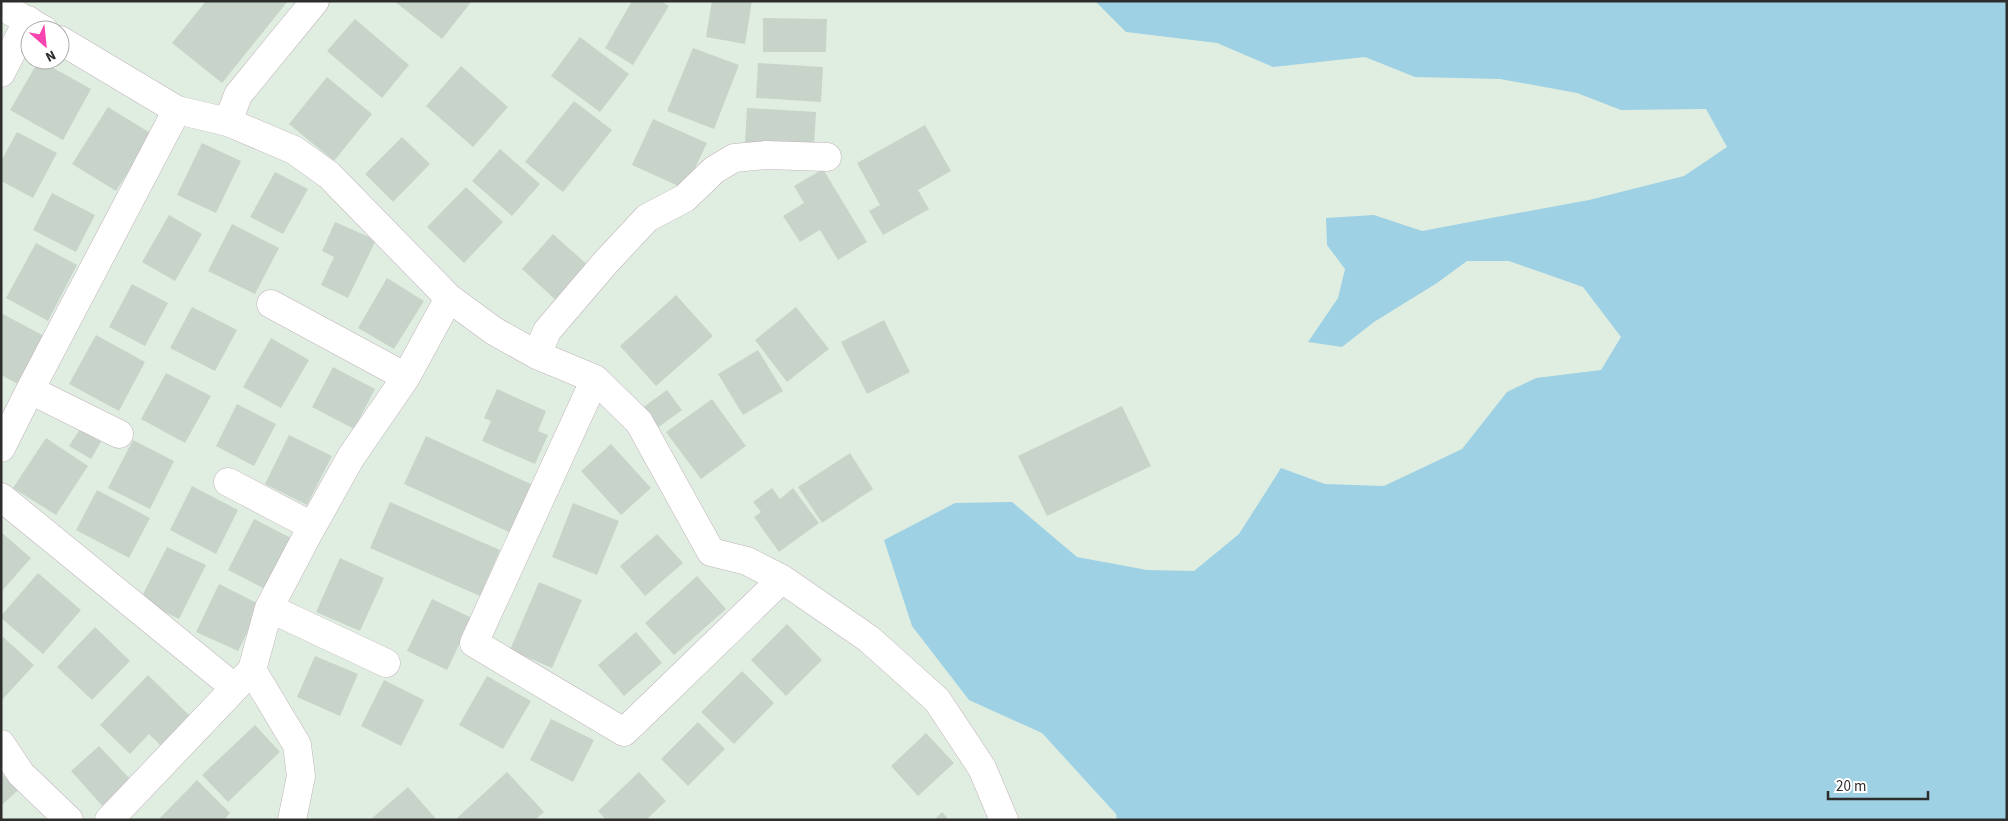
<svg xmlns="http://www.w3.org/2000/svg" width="2008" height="821" font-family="'Source Sans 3',sans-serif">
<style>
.green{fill:#9ed1e3}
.building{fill:#c8d4ca}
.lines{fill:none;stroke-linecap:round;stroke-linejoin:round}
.minor-casing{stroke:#c0b3bb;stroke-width:29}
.minor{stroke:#fff;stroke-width:28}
</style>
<rect width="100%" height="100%" fill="#e0eee2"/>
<!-- green -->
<path class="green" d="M1095,1H2007V820H1117L1116,814L1042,733L969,700L912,626L884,540L955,503L1012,502L1077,557L1147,570L1194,571L1239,534L1281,468L1325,484L1384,486L1462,449L1507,392L1536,378L1601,370L1621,337L1583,287L1509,261H1467L1437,283L1374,322L1342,347L1308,342L1338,298L1345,269L1327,245L1326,218L1374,215L1422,231L1491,218L1589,200L1684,176L1727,147L1706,109L1621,110L1577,93L1500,79L1415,77L1365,57L1273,67L1217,43L1126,32Z"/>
<!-- building -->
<path class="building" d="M206,1H288L222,83L172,43Z
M394,1H472L442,39Z
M632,1H661L669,6L633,65L605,48Z
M712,1H752L745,44L706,37Z
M763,18L827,19L826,52H763Z
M355,19L409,65L382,98L327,51Z
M580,37L629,74L600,112L551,76Z
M693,48L739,65L714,129L667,111Z
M39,60L91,89L63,140L10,110Z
M758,63L823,67L821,102L756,98Z
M461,66L508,107L473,147L426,106Z
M327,77L372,114L334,161L289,124Z
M574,101L612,130L563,192L525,162Z
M108,107L152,134L116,191L72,164Z
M747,108L816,112L814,146L745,142Z
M653,119L707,143L685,189L632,165Z
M925,125L951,171L918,190L929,209L883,235L869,211L880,205L857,163Z
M17,132L57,153L33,198L1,181V161Z
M402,137L430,164L393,202L365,174Z
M202,143L241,161L216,213L177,195Z
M500,149L540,184L512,216L472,181Z
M823,169L867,242L838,260L820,230L800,242L783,216L804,203L794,186Z
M275,172L308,189L283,234L250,217Z
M466,187L503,222L464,263L427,227Z
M52,193L95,215L76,252L33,230Z
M169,215L202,234L175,281L142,262Z
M335,222L376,240L348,298L321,285L334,257L322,251Z
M232,224L279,248L255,294L208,271Z
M553,234L591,268L559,303L522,269Z
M36,243L77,265L48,321L6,298Z
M387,278L424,301L394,349L358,328Z
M132,284L168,303L145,346L109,327Z
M676,295L713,336L656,386L620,346Z
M192,307L237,330L215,371L170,348Z
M796,307L829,349L787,382L755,340Z
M1,313L44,336L18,384L1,375Z
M884,320L910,372L867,394L841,342Z
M96,335L145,362L119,411L69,384Z
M271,338L309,360L281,408L243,387Z
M758,350L783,391L743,415L718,374Z
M333,367L375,389L354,429L312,407Z
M166,373L211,396L185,443L141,419Z
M497,389L546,411L538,431L548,435L535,464L482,441L491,421L484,418Z
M667,390L682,410L656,429L642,408Z
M712,399L746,446L701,479L666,432Z
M237,404L276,424L254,466L216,446Z
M1122,406L1151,466L1047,516L1018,456Z
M80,429L101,442L91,459L69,446Z
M289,435L332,456L307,505L265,484Z
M426,436L533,485L511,533L404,484Z
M46,438L88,466L56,515L13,488Z
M133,440L174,461L150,509L108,488Z
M611,444L651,488L621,515L581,471Z
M850,453L873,489L822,523L798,487Z
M192,486L238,510L216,554L170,530Z
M772,488L780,499L793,488L819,523L779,552L754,517L761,512L753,502Z
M97,490L150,518L129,558L76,530Z
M390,502L500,550L480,596L370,548Z
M573,503L619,521L597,575L552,557Z
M254,519L293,539L267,590L228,570Z
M1,532L31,558L1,592Z
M657,534L683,563L645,596L620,566Z
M167,547L206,565L179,619L140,600Z
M340,558L384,578L360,631L316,612Z
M38,573L81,610L43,654L1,618V616Z
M697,576L726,609L674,655L645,623Z
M539,582L582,600L552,668L510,650Z
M219,584L261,605L238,651L196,632Z
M432,599L472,618L447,670L407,651Z
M787,624L822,660L786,696L751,660Z
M95,627L130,661L92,700L57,667Z
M636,632L662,663L624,696L598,665Z
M1,635L34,665L1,701Z
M315,656L358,674L340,716L297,697Z
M742,671L774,703L734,744L701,712Z
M148,675L190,716L161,746L149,734L130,754L100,725Z
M487,676L531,701L503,749L459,725Z
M384,680L424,700L401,746L361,726Z
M551,719L594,740L573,782L530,760Z
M698,722L725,749L688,786L661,759Z
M255,725L280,752L228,802L202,775Z
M926,733L954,763L918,796L891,766Z
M99,746L133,782L105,809L71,771Z
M507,772L544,812L535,820H458L457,818Z
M639,772L666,801L646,820H606L598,811Z
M1,773L18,790L1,806Z
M197,780L230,813L224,820H158Z
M408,787L437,820H370Z
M942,812L949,820H934Z"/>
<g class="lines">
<defs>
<path id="minor" d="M1,6L44,30
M60,40L177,110L228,122L294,150L329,175L449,298L494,331L537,355L595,379L639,422L711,552L747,561L782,579L869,639L937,700L982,768L1004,820
M1,73L28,20
M228,122L238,95L315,1
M271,304L406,377
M537,355L547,331L606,262L647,218L685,198L714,170L734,158L766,155L827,157
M595,379L474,643L624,732L782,579
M30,390L119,434
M1,448L30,390L177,110
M228,482L312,526
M1,497L235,688
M269,608L386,663
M252,670L297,745L301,776L292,820
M1,744L21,774L69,820
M109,820L252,670L269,608L308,534L351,457L406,377L449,298"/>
</defs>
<!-- minor casing -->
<use href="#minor" class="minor-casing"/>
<!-- minor -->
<use href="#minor" class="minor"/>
</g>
<!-- border -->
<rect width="2008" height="821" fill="none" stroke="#2d2d2d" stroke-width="5"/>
<!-- north arrow -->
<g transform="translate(45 45) rotate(153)"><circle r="24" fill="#ffffff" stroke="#ababab"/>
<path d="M0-4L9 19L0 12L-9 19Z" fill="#f744ae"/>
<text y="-8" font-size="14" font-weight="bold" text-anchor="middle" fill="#2d2d2d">N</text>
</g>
<!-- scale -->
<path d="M1828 791v8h100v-8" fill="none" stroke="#2d2d2d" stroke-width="2.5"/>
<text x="1836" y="791" font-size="15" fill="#2d2d2d" stroke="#ffffff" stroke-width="4" paint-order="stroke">20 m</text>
</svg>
